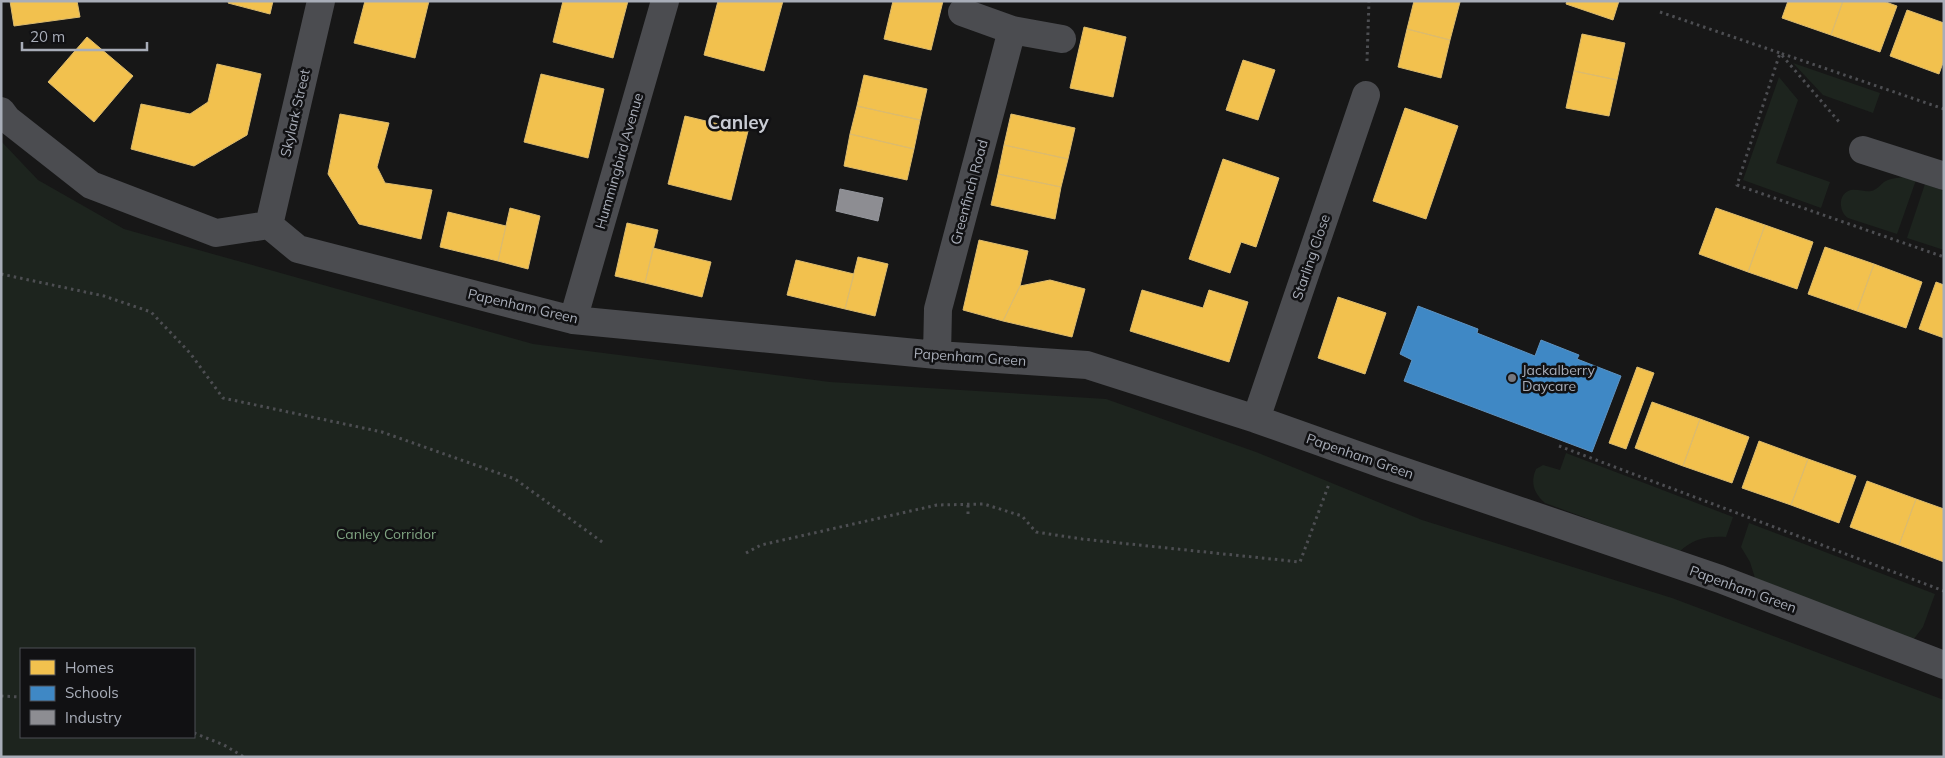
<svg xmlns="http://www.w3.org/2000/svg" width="1945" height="758" font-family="Mulish,sans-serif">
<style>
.green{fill:#1d241e;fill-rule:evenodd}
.homes{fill:#f2c14e;stroke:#dcbb6e}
.schools{fill:#3f88c5;stroke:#5e93c1}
.industry{fill:#8d8d92;stroke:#95979d}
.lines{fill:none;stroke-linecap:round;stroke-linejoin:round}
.path{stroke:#4d4e52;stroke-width:3;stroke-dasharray:2.5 4;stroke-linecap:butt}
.street{stroke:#4b4c50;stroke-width:28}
.poi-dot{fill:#757880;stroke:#111113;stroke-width:2}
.labels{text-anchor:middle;stroke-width:5;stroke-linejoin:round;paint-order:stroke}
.street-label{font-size:14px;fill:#a8adb8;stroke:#111113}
.poi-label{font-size:14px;fill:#a8adb8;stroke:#111113;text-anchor:start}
.park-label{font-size:14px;fill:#7fa381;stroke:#111113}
.district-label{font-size:19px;font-weight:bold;fill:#c9ccd4;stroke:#111113}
</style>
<rect width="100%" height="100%" fill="#171717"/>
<!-- green -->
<path class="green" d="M1793,63L1880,93L1873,113L1823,95Z
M1779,77L1798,100L1776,163L1830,182L1821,208L1743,180Z
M1,141L38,180L124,229L533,344L830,382L1106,399L1256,452L1422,520L1672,598L1944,700V757H1ZM21,649H194V737H21Z
M1904,177L1916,180L1897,234L1848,218C1838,211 1838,193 1851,190C1858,189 1865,192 1871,191C1877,190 1880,185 1884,182C1890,178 1897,178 1904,177Z
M1925,184L1944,191V250L1907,238Z
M1566,453L1733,517L1726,537C1706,536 1693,539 1679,552L1545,503C1534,493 1530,483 1536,469L1543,465L1560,470Z
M1749,523L1935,594L1923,627L1913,640L1755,578L1750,562L1741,547Z"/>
<!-- homes -->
<path class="homes" d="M10,1H77L80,17L14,26Z
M229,1H273L270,14L228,3Z
M365,1H429L415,58L354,43Z
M563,1H628L613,58L553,42Z
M718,1H783L764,71L704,55Z
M893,1H943L931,50L884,39Z
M1414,1L1460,2L1450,40L1407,29Z
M1567,1H1619L1613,20L1566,4Z
M1788,1H1843L1831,35L1782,18Z
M1843,1H1883L1897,6L1880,52L1831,35Z
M1907,10L1944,23V60L1939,74L1890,56Z
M1084,27L1126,37L1113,97L1070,88Z
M1407,29L1450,40L1441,78L1398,67Z
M1582,34L1625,43L1617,80L1574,71Z
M87,37L133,76L94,122L48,82Z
M1243,60L1275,70L1258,120L1226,110Z
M217,64L261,74L247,135L194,166L131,149L141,104L190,114L208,102Z
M1574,71L1617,80L1609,116L1566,108Z
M541,74L604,89L588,158L524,142Z
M864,75L927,89L920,120L857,106Z
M857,106L920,120L914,149L850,134Z
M1405,108L1458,126L1426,219L1373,201Z
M340,114L389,123L377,167L385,183L432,190L421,239L359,224L328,174Z
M1011,114L1075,128L1068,159L1004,145Z
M685,116L748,131L731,200L668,184Z
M850,134L914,149L907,180L844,166Z
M1004,145L1068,159L1061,187L998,174Z
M1223,159L1279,178L1256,247L1241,242L1230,273L1189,259Z
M998,174L1061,187L1055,219L991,205Z
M510,208L540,216L528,269L498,261Z
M1716,208L1765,225L1748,272L1699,254Z
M448,212L506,226L498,261L440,247Z
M627,223L658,230L645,283L615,276Z
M1765,225L1813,242L1797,289L1748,272Z
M979,240L1028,251L1020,286L1003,321L963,310Z
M1825,247L1874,264L1857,311L1808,294Z
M653,248L711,262L702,297L645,283Z
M858,257L888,264L875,316L845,309Z
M796,260L854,274L845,309L787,295Z
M1874,264L1922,282L1906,328L1857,311Z
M1050,280L1085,289L1072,337L1003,321L1020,286Z
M1936,282L1944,285V338L1919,329Z
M1142,290L1203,308L1209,290L1248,302L1229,362L1130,331Z
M1338,297L1386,313L1365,374L1318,358Z
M1637,367L1654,373L1626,449L1609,443Z
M1652,402L1700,419L1683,466L1635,448Z
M1700,419L1749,437L1732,483L1683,466Z
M1759,441L1808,459L1791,505L1742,488Z
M1808,459L1856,476L1839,523L1791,505Z
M1867,481L1916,499L1899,545L1850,527Z
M1916,499L1944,509V562L1899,545Z"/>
<!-- schools -->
<path class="schools" d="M1418,306L1478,329L1477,333L1535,356L1541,340L1579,355L1577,359L1621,376L1592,452L1404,381L1412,360L1400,354Z"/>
<!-- industry -->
<path class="industry" d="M840,189L883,198L878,221L836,211Z"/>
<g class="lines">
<!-- path -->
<path class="path" d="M1660,12L1780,53L1840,123
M1367,61L1369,1
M1944,109L1780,53L1737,185L1944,257
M1,274L104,296L151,312L190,353L223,398L382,432L515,479L605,544
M1559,446L1944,591
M968,505V517
M746,553L761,545L937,505L984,504L1022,516L1036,532L1082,539L1300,562L1329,484
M1,696L21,697
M194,733L224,745L244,757"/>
<!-- street -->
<path class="street" d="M962,12L1012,30L1062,39
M1,111L7,119L91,185L216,233L269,225L298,249L573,320L937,355L1087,365L1256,419L1385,465L1720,579L1944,665
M1863,150L1944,176
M269,225L321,1
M573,320L665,1
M937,355L938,309L1012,30
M1256,419L1366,95"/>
</g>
<!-- markers -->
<circle class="poi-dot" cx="1512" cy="378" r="5"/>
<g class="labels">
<!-- street labels -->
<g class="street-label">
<text transform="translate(295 113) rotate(-77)" y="5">Skylark Street</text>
<text transform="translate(619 161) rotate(-74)" y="5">Hummingbird Avenue</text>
<text transform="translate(969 192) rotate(-75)" y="5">Greenfinch Road</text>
<text transform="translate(1311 257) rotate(-71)" y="5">Starling Close</text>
<text transform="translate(523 306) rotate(13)" y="5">Papenham Green</text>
<text transform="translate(970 357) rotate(4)" y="5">Papenham Green</text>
<text transform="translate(1360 456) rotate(19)" y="5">Papenham Green</text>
<text transform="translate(1743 589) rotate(20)" y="5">Papenham Green</text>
</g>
<!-- poi labels -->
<g class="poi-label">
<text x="1522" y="375">Jackalberry<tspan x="1522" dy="16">Daycare</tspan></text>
</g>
<!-- park labels -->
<g class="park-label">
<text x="386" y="539">Canley Corridor</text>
</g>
<!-- district labels -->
<g class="district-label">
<text x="738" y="129">Canley</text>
</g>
</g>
<!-- border -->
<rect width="1945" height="758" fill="none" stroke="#a8adb8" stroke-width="5"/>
<!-- legend -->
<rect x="20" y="648" width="175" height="90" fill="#111113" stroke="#4d4f55"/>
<rect x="30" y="660" width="25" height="15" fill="#f2c14e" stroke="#4d4f55"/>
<text x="65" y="673" font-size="15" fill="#a8adb8">Homes</text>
<rect x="30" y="686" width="25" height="15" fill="#3f88c5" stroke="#4d4f55"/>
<text x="65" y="698" font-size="15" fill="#a8adb8">Schools</text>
<rect x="30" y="710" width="25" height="15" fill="#8d8d92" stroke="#4d4f55"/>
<text x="65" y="723" font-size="15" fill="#a8adb8">Industry</text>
<!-- scale -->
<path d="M22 42v8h125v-8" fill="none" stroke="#a8adb8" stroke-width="2.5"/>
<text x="30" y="42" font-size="15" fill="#a8adb8" stroke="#111113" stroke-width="4" paint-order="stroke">20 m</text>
</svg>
